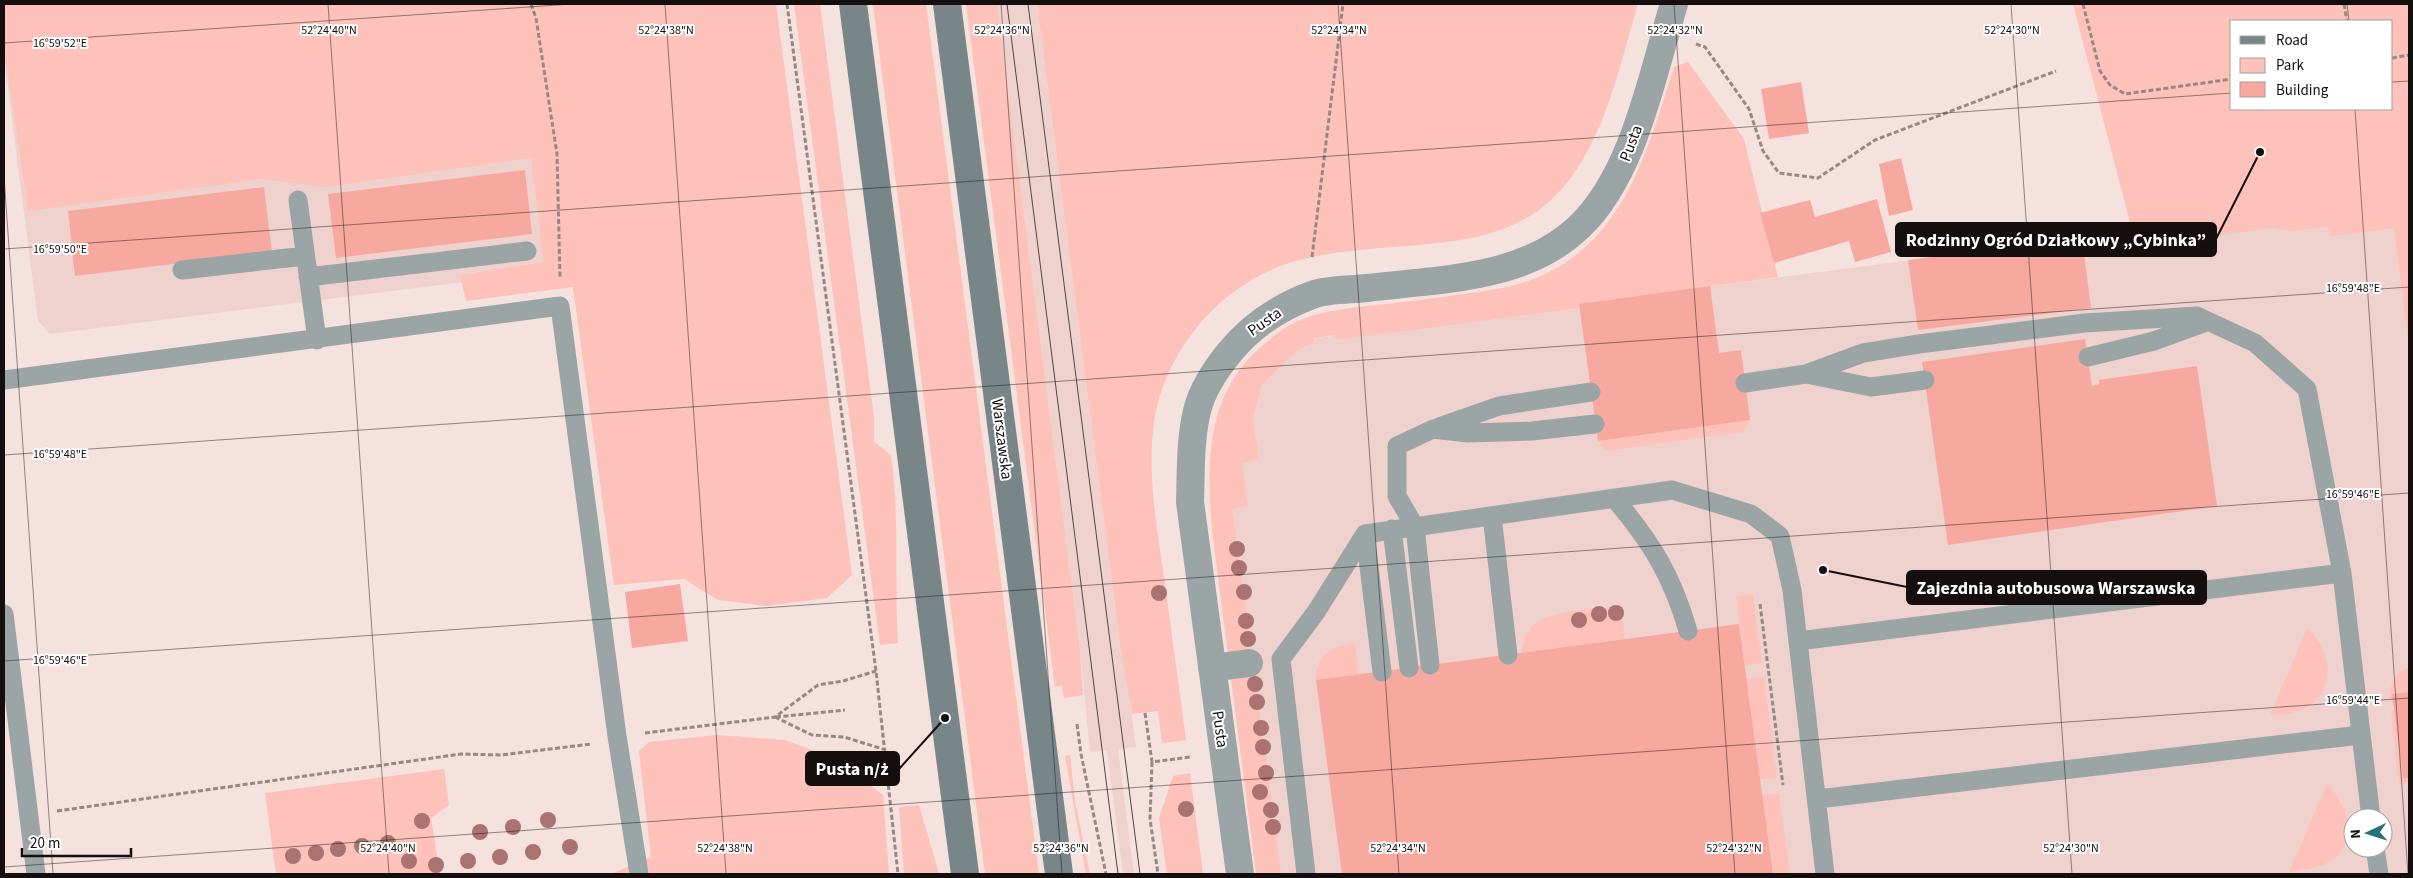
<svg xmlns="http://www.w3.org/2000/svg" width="2413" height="878" font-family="'Source Sans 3',sans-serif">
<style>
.built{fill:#efd2ce;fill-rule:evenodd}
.green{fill:#fec2ba;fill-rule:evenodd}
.building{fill:#f8a99f}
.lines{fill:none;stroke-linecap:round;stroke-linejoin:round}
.path{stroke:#978886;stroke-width:3;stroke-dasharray:5 2.5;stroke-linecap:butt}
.service{stroke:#9ca5a6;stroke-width:19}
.minor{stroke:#9ca5a6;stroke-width:28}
.secondary{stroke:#798688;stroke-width:28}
.tram{stroke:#514746;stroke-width:1}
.tree{fill:#aa7270}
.ticks{fill:none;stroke:#150e0e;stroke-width:1;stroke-opacity:0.45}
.labels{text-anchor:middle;stroke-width:4;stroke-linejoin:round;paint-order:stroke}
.street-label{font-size:16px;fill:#150e0e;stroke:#fff}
.ticks-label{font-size:12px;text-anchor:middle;fill:#150e0e;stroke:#fff;stroke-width:4;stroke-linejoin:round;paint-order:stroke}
.leader{fill:none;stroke:#150e0e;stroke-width:2}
.callout-dot{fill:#150e0e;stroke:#fff;stroke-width:2}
.callout{fill:#150e0e;stroke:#150e0e;stroke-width:2}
.callout-label{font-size:18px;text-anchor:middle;font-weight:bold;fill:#fff}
</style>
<rect width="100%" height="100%" fill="#f5e1de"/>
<!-- built -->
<path class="built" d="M4,4L556,139L575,268L50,334L38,321L4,58Z
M997,4H1037L1120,644L1124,657L1136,747L1118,749L1134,874H1123L1107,750L1090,752L1080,649Z
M2409,195V874H1277L1228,502L1256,384L1309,339ZM2353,818H2383V848H2353Z"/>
<!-- green -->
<path class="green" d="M4,4H776L852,575L827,598L767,606L718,600L684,579L614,585L573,287L466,301L460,275L544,262L531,158L324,187L262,179L28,211L4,46Z
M794,4H820L874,417V442L891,455C900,518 894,580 898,643L880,645Z
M873,4H926L1039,874H985Z
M966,4H997L1080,649L1083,695L1064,698L1062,686L1055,687Z
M1037,4H1638C1619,68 1602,153 1551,200C1503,245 1431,243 1370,249C1341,252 1311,255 1283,265C1214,290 1160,358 1153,431C1148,479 1157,529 1164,576C1171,631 1179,685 1186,740L1162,743L1158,711L1132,714L1120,644Z
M2073,4H2409V348L2394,228L2330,236L2328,227L2290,231L2273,228L2084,253L2082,237L2132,230ZM2232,21H2392V109H2232Z
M1688,62L1744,139L1778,277L1579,304V308L1336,340L1335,335L1314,338V343L1299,349L1262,384L1253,418L1259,460L1242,463L1248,506L1232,509L1250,636L1246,637L1252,684H1256L1281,874H1256L1212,530C1207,463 1205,395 1261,347C1272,337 1284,327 1298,321C1326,309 1358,307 1387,304C1428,299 1468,294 1508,287C1619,260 1644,162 1674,67Z
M1750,420L1743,432L1606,451L1598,441Z
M1753,594L1762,663L1745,665L1736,596Z
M1621,606L1625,639L1521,653C1523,643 1526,632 1533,625C1549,610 1598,609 1621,606Z
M2307,628C2330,648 2338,685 2310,705C2299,713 2284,714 2270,715Z
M1355,643L1359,675L1316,680C1316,654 1331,646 1355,643Z
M2409,667V692L2393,694V700L2389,701C2390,686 2394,672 2409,667Z
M1764,677L1777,778L1760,779L1747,679Z
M2391,710H2394L2403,778H2409V783L2399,785Z
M717,735L785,740L836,759L883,795L889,874H611L651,857L639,751L649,742Z
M1070,755L1075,801L1090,874H1086L1065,756Z
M444,769L449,805L431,818L440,874H276L265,793Z
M1190,773L1203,874H1167L1159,818L1173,776Z
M2327,784C2349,806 2361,845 2327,863C2315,869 2302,870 2289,872Z
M1779,793L1790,874H1773L1762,795Z
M919,805L939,874H904L899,807Z"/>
<!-- building -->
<path class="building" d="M1801,82L1809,133L1769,139L1761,89Z
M1901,158L1913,210L1889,216L1879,164Z
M525,170L532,234L336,258L328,194Z
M264,187L272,252L75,276L68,211Z
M1877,199L1891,252L1855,262L1849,241L1774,263L1760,213L1810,200L1815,217Z
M2082,237L2091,308L1918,330L1908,260Z
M1710,286L1719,353L1741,350L1750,420L1598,441L1579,304Z
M2085,339L2092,386L2099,384V380L2197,366L2217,506L1948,545L1922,362Z
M680,584L688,641L632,648L625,592Z
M1739,624L1773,874H1342L1316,680Z
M2409,692V778H2403L2392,694Z"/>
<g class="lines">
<!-- path -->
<path class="path" d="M531,4L536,18L557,154L560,278
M787,4L876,671L898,874
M2083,4L2100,71L2110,85L2125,94L2232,79
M2344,4L2347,21
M1696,44L1705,47L1749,109L1763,151L1779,173L1818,178L1875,140L2056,71
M2392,58L2409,55
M1312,257L1343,4
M1760,604L1783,785
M1145,713L1152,762L1190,757
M775,717L812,735L844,737L886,750
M776,717L845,710
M1077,724L1081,754L1106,874
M645,733L775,717L818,685L843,681L876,671
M1152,762L1150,819L1158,874
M57,811L461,754L501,755L591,744"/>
<!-- service -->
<path class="service" d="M298,200L317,340
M182,270L305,256
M308,277L527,251
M2088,357L2154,341L2206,322
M1806,374L1871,387L1925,380
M4,380L560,306L617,736L639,874
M1745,383L1806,374L1863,353L1919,344L2085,323L2197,316L2255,343L2307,389L2342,573L2371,818
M1439,427L1499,406L1591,392
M1614,498C1651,542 1672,575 1688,631
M1492,516L1508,655
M1392,529L1409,668
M1365,534L1382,672
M4,614L36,874
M1798,641L2342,573
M1430,665L1415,527L1397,496V446L1433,429L1468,433L1532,431L1595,424
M1818,799L2360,735
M2375,848L2379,874
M1306,874L1281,659L1316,612L1365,534L1672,490L1751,514L1780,536L1792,590L1825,874"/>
<!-- minor -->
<path class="minor" d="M1212,668L1249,663
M1240,874L1190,502C1191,472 1190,440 1197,411C1202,390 1216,369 1229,353C1252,325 1279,307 1312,295C1328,289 1350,290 1367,288C1439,279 1524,280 1579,227C1634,175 1652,75 1674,4"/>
<!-- secondary -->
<path class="secondary" d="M853,4L965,874
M947,4L1059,874"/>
<!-- tram -->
<path class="tram" d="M1007,4L1118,874
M1028,4L1140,874"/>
</g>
<!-- trees -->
<g class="tree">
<circle cx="1237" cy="549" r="8"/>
<circle cx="1239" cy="568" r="8"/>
<circle cx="1244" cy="592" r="8"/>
<circle cx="1159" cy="593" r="8"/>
<circle cx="1616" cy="613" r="8"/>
<circle cx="1599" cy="614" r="8"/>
<circle cx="1579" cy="620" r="8"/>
<circle cx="1246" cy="621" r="8"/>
<circle cx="1248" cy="639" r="8"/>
<circle cx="1255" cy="684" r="8"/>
<circle cx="1257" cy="702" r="8"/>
<circle cx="1261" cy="728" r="8"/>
<circle cx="1263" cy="747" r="8"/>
<circle cx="1266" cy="773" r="8"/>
<circle cx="1260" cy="792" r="8"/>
<circle cx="1186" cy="809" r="8"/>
<circle cx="1271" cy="810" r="8"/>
<circle cx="548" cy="820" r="8"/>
<circle cx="422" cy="821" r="8"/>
<circle cx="513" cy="827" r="8"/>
<circle cx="1273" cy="827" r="8"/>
<circle cx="480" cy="832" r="8"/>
<circle cx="388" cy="843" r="8"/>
<circle cx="362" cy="846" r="8"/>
<circle cx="570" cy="847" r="8"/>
<circle cx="338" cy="849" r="8"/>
<circle cx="533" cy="852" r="8"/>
<circle cx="316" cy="853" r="8"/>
<circle cx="293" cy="856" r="8"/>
<circle cx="500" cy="857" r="8"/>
<circle cx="409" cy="861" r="8"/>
<circle cx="468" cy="861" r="8"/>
<circle cx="436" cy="865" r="8"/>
</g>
<!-- ticks -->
<path class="ticks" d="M328,4L389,874M665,4L726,874M1001,4L1062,874M1338,4L1399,874M1674,4L1735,874M2011,4L2072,874M2347,4L2349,21M4,43L572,4M2392,82L2409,81M2355,109L2408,874M4,176L53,874M4,249L2232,93M4,455L2409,287M4,661L2409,493M4,867L2409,698"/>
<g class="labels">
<!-- street labels -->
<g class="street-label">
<text transform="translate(1630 143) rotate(-69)" y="6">Pusta</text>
<text transform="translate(1264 321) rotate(-35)" y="6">Pusta</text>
<text transform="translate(1003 439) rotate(83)" y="6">Warszawska</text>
<text transform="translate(1221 729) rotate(82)" y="6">Pusta</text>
</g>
</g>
<g class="ticks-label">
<text x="329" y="34">52°24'40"N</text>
<text x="666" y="34">52°24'38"N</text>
<text x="1002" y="34">52°24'36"N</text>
<text x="1339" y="34">52°24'34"N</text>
<text x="1675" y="34">52°24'32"N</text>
<text x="2012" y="34">52°24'30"N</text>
<text x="60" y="47">16°59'52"E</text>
<text x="60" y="253">16°59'50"E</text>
<text x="2353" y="292">16°59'48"E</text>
<text x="60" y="458">16°59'48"E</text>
<text x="2353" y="498">16°59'46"E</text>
<text x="60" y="664">16°59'46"E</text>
<text x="2353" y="704">16°59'44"E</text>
<text x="388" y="852">52°24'40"N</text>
<text x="725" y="852">52°24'38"N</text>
<text x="1061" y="852">52°24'36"N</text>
<text x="1398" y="852">52°24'34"N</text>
<text x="1734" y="852">52°24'32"N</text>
<text x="2071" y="852">52°24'30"N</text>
</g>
<!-- callouts -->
<path class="leader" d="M2260 152L2216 239M1823 570L1907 587M945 718L899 769"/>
<g class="callout-dot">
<circle cx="2260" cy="152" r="5"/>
<circle cx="1823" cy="570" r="5"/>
<circle cx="945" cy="718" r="5"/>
</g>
<g class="callout">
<rect x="1896" y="223" width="320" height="33" rx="5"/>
<rect x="1907" y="571" width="299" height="33" rx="5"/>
<rect x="806" y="752" width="93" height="33" rx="5"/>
</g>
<g class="callout-label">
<text x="2056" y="246">Rodzinny Ogród Działkowy „Cybinka”</text>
<text x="2056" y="594">Zajezdnia autobusowa Warszawska</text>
<text x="852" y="775">Pusta n/ż</text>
</g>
<!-- border -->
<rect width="2413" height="878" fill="none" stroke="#150e0e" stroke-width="10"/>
<!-- legend -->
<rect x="2230" y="20" width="162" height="90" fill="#ffffff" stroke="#a19f9f"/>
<rect x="2240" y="36" width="25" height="8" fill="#798688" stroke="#a19f9f"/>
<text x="2276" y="45" font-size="15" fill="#150e0e">Road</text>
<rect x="2240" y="58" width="25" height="15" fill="#fec2ba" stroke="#a19f9f"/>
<text x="2276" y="70" font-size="15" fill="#150e0e">Park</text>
<rect x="2240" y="82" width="25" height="15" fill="#f8a99f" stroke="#a19f9f"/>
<text x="2276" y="95" font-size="15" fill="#150e0e">Building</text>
<!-- north arrow -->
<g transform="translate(2368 833) rotate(266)"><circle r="24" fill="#ffffff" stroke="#a19f9f"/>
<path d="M0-4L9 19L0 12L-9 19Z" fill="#267079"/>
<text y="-8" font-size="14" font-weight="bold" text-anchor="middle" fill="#150e0e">N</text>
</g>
<!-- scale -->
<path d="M22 848v8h109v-8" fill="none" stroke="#150e0e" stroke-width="2.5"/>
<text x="30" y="848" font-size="15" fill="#150e0e" stroke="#ffffff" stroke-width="4" paint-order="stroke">20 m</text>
</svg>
